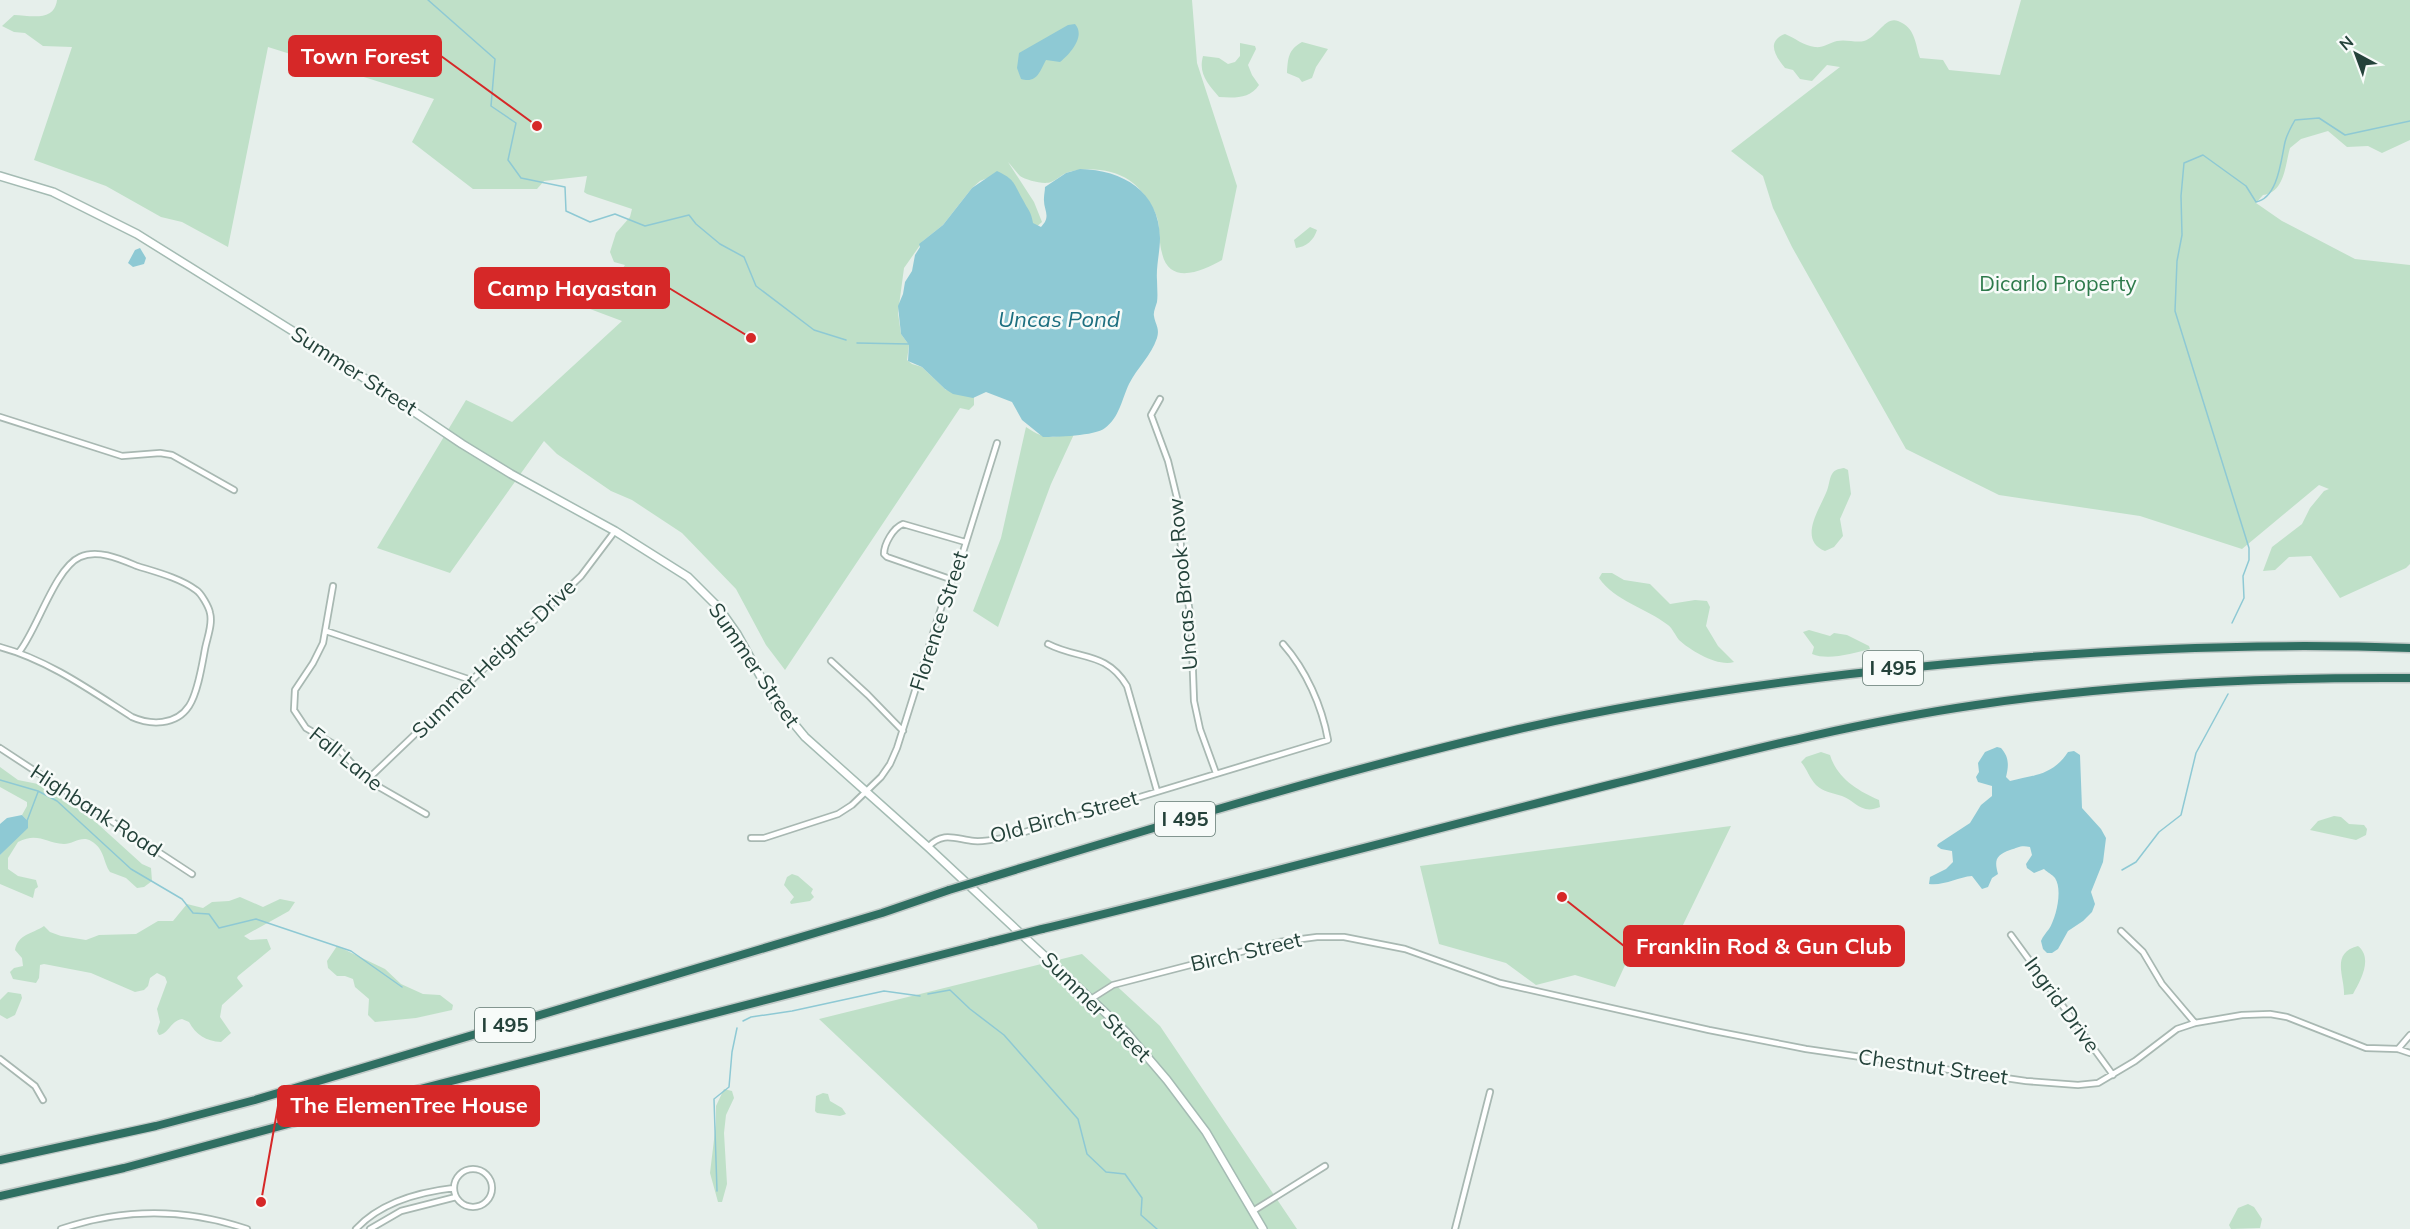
<svg xmlns="http://www.w3.org/2000/svg" width="2410" height="1229" font-family="Mulish,sans-serif">
<style>
.green{fill:#bfe0c8}
.water{fill:#8ec9d4}
.lines{fill:none;stroke-linecap:round;stroke-linejoin:round}
.stream{stroke:#8ec9d4;stroke-width:1.5}
.minor-casing{stroke:#a8b8b2;stroke-width:8}
.secondary-casing{stroke:#a4bbb3;stroke-width:10}
.motorway-casing{stroke:#c2cac8;stroke-width:11}
.minor{stroke:#fff;stroke-width:4.5}
.secondary{stroke:#fff;stroke-width:7}
.motorway{stroke:#2f6f62;stroke-width:8}
.motorway-bridge-casing{stroke:#c2cac8;stroke-width:11;stroke-linecap:butt}
.motorway-bridge{stroke:#2f6f62;stroke-width:8}
.labels{text-anchor:middle;stroke-width:5;stroke-linejoin:round;paint-order:stroke}
.shield{fill:#f7fbf9;stroke:#637a73;stroke-width:1.5}
.shield-label{font-size:20px;font-weight:bold;fill:#24423a}
.park-label{font-size:21px;fill:#2d7a4b;stroke:#f7fbf9}
.street-label{font-size:21px;fill:#24423a;stroke:#f7fbf9}
.water-label{font-size:22px;font-style:italic;fill:#1c6f80;stroke:#f7fbf9}
.leader{fill:none;stroke:#d62828;stroke-width:2}
.callout-dot{fill:#d62828;stroke:#f7fbf9;stroke-width:2}
.callout{fill:#d62828;stroke:#d62828;stroke-width:2}
.callout-label{font-size:22px;text-anchor:middle;font-weight:bold;fill:#fff}
</style>
<rect width="100%" height="100%" fill="#e6efeb"/>
<!-- green -->
<path class="green" d="M57,0H1192L1197,63L1237,186L1222,260C1203,271 1169,286 1162,253C1159,243 1160,232 1158,221C1155,207 1141,188 1129,180C1113,169 1085,166 1066,173C1061,175 1057,180 1051,182C1044,185 1026,180 1020,176C1016,172 1012,166 1008,162L1034,202L1042,222L1034,229L990,177L980,181L972,188L943,225L923,241L904,268L898,313L901,334L909,345L907,360L912,364L922,367L946,390L971,393L969,396L974,397V405L969,410L960,408L785,670L766,645L736,589L682,533L632,500L611,491L557,454L544,441L450,573L377,548L466,400L512,422L622,321L590,309L601,290L618,275L625,265L614,262L610,252L616,233L630,217L632,209L587,194L584,192L587,176L544,181L537,189H473L412,142L434,99L268,47L228,247L182,222L161,217L106,186L34,160L72,47L43,46L25,33L14,32L2,26L14,15C29,15 54,23 57,0Z
M2021,0H2410V140L2382,153L2368,146L2347,147L2328,131L2301,139L2290,148C2285,165 2285,192 2263,195L2256,203L2282,221L2355,259L2410,265V564L2406,568L2340,598L2311,556L2289,557L2275,570L2263,571L2272,547L2302,524L2310,508L2324,491L2329,489L2319,485L2242,549L2140,516L1999,495L1906,449L1792,247L1773,208L1763,176L1731,151L1840,67L1827,65L1812,81L1800,79L1793,70L1785,68C1775,56 1766,41 1785,34C1795,38 1804,46 1815,47C1823,48 1829,43 1837,41C1846,39 1856,43 1864,41C1878,37 1885,16 1898,21C1916,28 1915,44 1920,58L1943,60L1949,70L2000,75Z
M1302,42L1328,49L1316,67L1312,78L1302,82L1299,78L1287,73C1288,58 1288,50 1302,42Z
M1240,43L1255,46L1256,49L1248,65L1252,75L1259,85C1250,99 1234,98 1219,97C1208,84 1198,74 1203,56L1219,58L1228,64L1235,62L1240,56Z
M1310,227L1317,230C1314,240 1306,247 1296,248L1294,240Z
M1026,427C1047,441 1052,438 1075,432L1051,484L998,627L973,611L1001,538Z
M1844,468L1848,470L1851,494L1840,519L1843,536L1834,547L1825,551C1798,540 1819,510 1826,493C1829,487 1829,479 1832,474C1835,469 1839,469 1844,468Z
M1602,573H1612L1624,580L1650,584L1670,604L1695,600L1707,601L1710,607L1706,626L1718,646L1734,662C1718,667 1691,651 1679,640C1675,635 1673,629 1668,625C1646,608 1615,601 1599,578Z
M1809,630L1830,636L1834,633L1847,635L1869,646L1870,649C1853,653 1829,661 1812,654L1814,647L1803,632Z
M1821,752L1830,755C1837,778 1858,791 1879,800L1880,807C1861,815 1856,801 1842,796C1833,793 1823,792 1816,785C1810,779 1807,769 1801,762L1806,757Z
M0,767L18,780L38,784L89,816L142,864L151,868L152,881L144,887L137,888L126,878L110,872C103,862 105,849 91,841C82,835 73,844 64,844C45,843 38,832 18,842L8,858V869L18,876L36,880L38,887L35,889L33,898L0,884V855L28,825V821L22,815L27,806V802L0,787Z
M2334,816L2341,817L2349,824L2364,825L2367,829L2366,835L2356,840L2310,830L2318,821Z
M1731,826L1682,927L1642,928L1615,987L1575,975L1536,985L1506,963L1439,944L1420,866Z
M792,874L798,876L813,889L811,893L814,897L810,901L791,904L790,902L794,897L784,885L787,877Z
M240,897L263,907L280,899L295,902L289,911L244,936L250,940L267,939L271,949L238,976L237,978L243,986L222,1005L220,1017L231,1033L221,1042C206,1041 196,1035 189,1022L182,1019C170,1021 169,1034 159,1035L157,1031L160,1022L157,1009L167,982L165,977L157,973L150,978L148,986L144,990L135,992L91,973L44,964L40,965L39,978L36,983L13,979L10,972L14,968L23,966L22,958L15,950C18,934 32,934 44,926L50,932L61,936L86,940L99,935L136,934L158,921H173L187,904L203,908L212,902L229,901Z
M337,946L385,969L401,984L423,994L440,995L453,1005L452,1010L416,1018L375,1022L368,1015L369,999L355,987L353,979L345,976H337L328,968L327,961Z
M2358,946C2373,958 2361,980 2353,994L2344,995C2345,977 2330,953 2358,946Z
M1082,954L1160,1026L1297,1229H1038L1036,1224L819,1019Z
M8,992L21,994L22,998L15,1015L7,1019L0,1015V1000Z
M724,1089L732,1091L734,1098L726,1115L724,1133L727,1184L722,1202H718L710,1173L716,1123V1106Z
M823,1093L828,1094L830,1101L842,1108L846,1114L840,1116L817,1113L815,1111L816,1096Z
M2248,1204L2254,1207L2262,1219L2260,1228L2231,1229L2229,1225L2238,1208Z"/>
<!-- water -->
<path class="water" d="M1075,24C1086,36 1070,54 1060,62L1046,60C1040,71 1037,84 1021,79L1017,68L1019,53L1068,25Z
M1080,169C1123,170 1159,191 1160,238C1160,252 1156,266 1157,280C1157,287 1158,295 1157,302C1156,306 1153,312 1154,316C1155,324 1160,328 1157,338C1151,356 1137,368 1129,384C1122,399 1119,418 1105,428C1095,436 1056,437 1043,437L1022,420L1012,402L986,392L973,398L953,394L945,389L922,367L908,361L909,345L901,334L898,306L903,294L905,282L912,271L915,255L920,247L919,244L943,225L972,188L997,171C1016,180 1013,183 1023,200C1028,210 1031,211 1033,223L1041,227C1052,216 1043,210 1044,198C1044,194 1045,191 1045,187L1066,173Z
M140,248L146,258L144,264L133,267L128,263L135,250Z
M1997,747L2001,748C2009,757 2009,765 2006,777L2010,781C2035,775 2053,775 2068,752L2074,751L2080,755L2082,808L2101,829L2106,838L2103,862L2091,892L2095,904L2092,912L2083,921L2068,931L2058,949L2052,953H2047L2043,949L2041,941C2043,936 2046,933 2049,929C2056,918 2063,890 2055,878C2053,875 2047,872 2044,869L2034,873L2027,868L2026,864L2032,855L2030,847C2020,845 2018,848 2010,850C1996,855 1994,860 1998,874L1992,878L1988,887L1982,889L1972,876C1958,877 1944,886 1929,884L1930,877L1946,869L1953,862L1952,851L1941,849L1937,846L1938,844L1970,823L1981,805L1992,796V786L1978,782L1976,777L1979,772L1978,763L1985,752Z
M22,815L28,821V828L0,855V824L7,818Z"/>
<g class="lines">
<!-- stream -->
<path class="stream" d="M428,0L495,59L491,106L516,123L508,160L521,178L565,187L566,211L590,222L615,214L645,226L689,215L696,224L720,244L744,257L756,286L814,330L846,340
M857,343L909,344
M2232,623L2244,598L2243,576L2249,560V548L2175,311L2177,261L2182,235L2181,196L2184,163L2203,155L2246,186L2256,202C2278,198 2281,160 2285,142C2287,134 2291,127 2295,120L2319,118L2345,135L2410,121
M0,780L38,791L57,801L131,869L182,899L193,913L209,914L219,928L256,919L351,951L402,987
M27,821L38,792
M2122,870L2136,862L2159,832L2181,815L2196,753L2228,694
M928,994L950,990L970,1009L1004,1035L1078,1119L1087,1154L1106,1172L1125,1174L1142,1198L1141,1215L1157,1229
M743,1021L751,1017L792,1011L884,991L920,996
M717,1191L714,1099L729,1087L732,1052L737,1028"/>
<defs>
<path id="minor" d="M1160,399L1151,415L1168,461L1177,498L1183,572L1191,619L1194,701L1200,729L1216,773
M0,417L122,456L160,453L172,455L234,490
M953,580L887,557L884,554C884,544 893,528 903,524L965,542
M333,586L323,643L313,663L295,690L294,710L306,728L335,745L367,780L426,814
M326,631L471,680
M1048,644C1079,660 1106,651 1127,686L1157,791
M0,647C48,660 90,690 132,717C150,725 176,726 189,706C198,692 202,665 205,649C207,638 213,624 210,613C209,607 201,593 196,590C180,578 156,572 137,566C120,559 98,549 80,557C55,568 37,630 19,652
M831,661L868,695L903,731
M0,748L192,874
M367,780L581,576L615,531
M751,838H764L838,814L852,805L881,777L890,764L897,748L943,602L959,565L997,443
M928,847C943,831 955,839 974,841C985,842 997,839 1008,837L1328,740C1322,706 1306,670 1283,644
M2121,931L2143,952L2162,984L2195,1023
M2011,935L2113,1075
M1091,999L1113,985L1279,942L1317,937H1344L1405,949L1500,983L1709,1030L1806,1049L2026,1081L2078,1085L2098,1083L2135,1061L2177,1029L2195,1023L2242,1015L2270,1014L2287,1017L2366,1048L2398,1049L2410,1053
M2398,1049L2410,1035
M0,1059L35,1086L43,1100
M454 1188a19 19 0 1 1 38 0a19 19 0 1 1-38 0Z
M1253,1211L1325,1166
M61,1229C123,1208 185,1208 247,1229
M356,1229C380,1203 419,1192 454,1188
M370,1229L401,1211L456,1197
M1455,1229L1490,1092"/>
<path id="secondary" d="M0,176L53,192L137,234L315,345L462,444L511,474L615,531L688,577L718,607L737,634L772,697L805,737L928,847L1126,1032L1167,1080L1206,1132L1263,1229"/>
<path id="motorway" d="M985,879C1162,825 1339,771 1519,729C1628,704 1739,687 1850,674C2036,653 2222,641 2410,648
M1042,929C1233,883 1423,832 1613,784C1734,754 1853,723 1976,705C2120,684 2265,677 2410,678
M0,1160L156,1126L255,1100L882,913L949,890
M0,1196L124,1168L362,1104L991,942"/>
</defs>
<!-- minor casing -->
<use href="#minor" class="minor-casing"/>
<!-- secondary casing -->
<use href="#secondary" class="secondary-casing"/>
<!-- motorway casing -->
<use href="#motorway" class="motorway-casing"/>
<!-- minor -->
<use href="#minor" class="minor"/>
<!-- secondary -->
<use href="#secondary" class="secondary"/>
<!-- motorway -->
<use href="#motorway" class="motorway"/>
<defs>
<path id="motorway-bridge" d="M949,890L985,879
M991,942L1042,929"/>
</defs>
<!-- motorway-bridge casing -->
<use href="#motorway-bridge" class="motorway-bridge-casing"/>
<!-- motorway-bridge -->
<use href="#motorway-bridge" class="motorway-bridge"/>
</g>
<g class="labels">
<!-- shield labels -->
<g class="shield">
<rect x="1863" y="651" width="60" height="34" rx="4.5"/>
<rect x="1155" y="802" width="60" height="34" rx="4.5"/>
<rect x="475" y="1008" width="60" height="34" rx="4.5"/>
</g>
<g class="shield-label">
<text x="1893" y="675">I 495</text>
<text x="1185" y="826">I 495</text>
<text x="505" y="1032">I 495</text>
</g>
<!-- park labels -->
<g class="park-label">
<text x="2058" y="291">Dicarlo Property</text>
</g>
<!-- street labels -->
<g class="street-label">
<text transform="translate(354 371) rotate(33)" y="7">Summer Street</text>
<text transform="translate(1183 584) rotate(-95)" y="7">Uncas Brook Row</text>
<text transform="translate(939 621) rotate(-72)" y="7">Florence Street</text>
<text transform="translate(494 659) rotate(-44)" y="7">Summer Heights Drive</text>
<text transform="translate(754 665) rotate(56)" y="7">Summer Street</text>
<text transform="translate(346 759) rotate(39)" y="7">Fall Lane</text>
<text transform="translate(96 811) rotate(33)" y="7">Highbank Road</text>
<text transform="translate(1064 817) rotate(-15)" y="7">Old Birch Street</text>
<text transform="translate(1246 952) rotate(-13)" y="7">Birch Street</text>
<text transform="translate(2062 1005) rotate(54)" y="7">Ingrid Drive</text>
<text transform="translate(1096 1007) rotate(45)" y="7">Summer Street</text>
<text transform="translate(1933 1067) rotate(8)" y="7">Chestnut Street</text>
</g>
<!-- water labels -->
<g class="water-label">
<text x="1059" y="327">Uncas Pond</text>
</g>
</g>
<!-- callouts -->
<path class="leader" d="M537 126L441 56M751 338L669 288M1562 897L1624 946M261 1202L278 1106"/>
<g class="callout-dot">
<circle cx="537" cy="126" r="6"/>
<circle cx="751" cy="338" r="6"/>
<circle cx="1562" cy="897" r="6"/>
<circle cx="261" cy="1202" r="6"/>
</g>
<g class="callout">
<rect x="289" y="36" width="152" height="40" rx="6"/>
<rect x="475" y="268" width="194" height="40" rx="6"/>
<rect x="1624" y="926" width="280" height="40" rx="6"/>
<rect x="278" y="1086" width="261" height="40" rx="6"/>
</g>
<g class="callout-label">
<text x="365" y="64">Town Forest</text>
<text x="572" y="296">Camp Hayastan</text>
<text x="1764" y="954">Franklin Rod &amp; Gun Club</text>
<text x="409" y="1113">The ElemenTree House</text>
</g>
<!-- north arrow -->
<g transform="translate(2356 54) rotate(319)" stroke="#f7fbf9" stroke-width="4.5" paint-order="stroke">
<path d="M0-4.5L10 22L0 15L-10 22Z" fill="#24423a"/>
<text y="-9" font-size="16" font-weight="bold" text-anchor="middle" fill="#24423a">N</text>
</g>
</svg>
